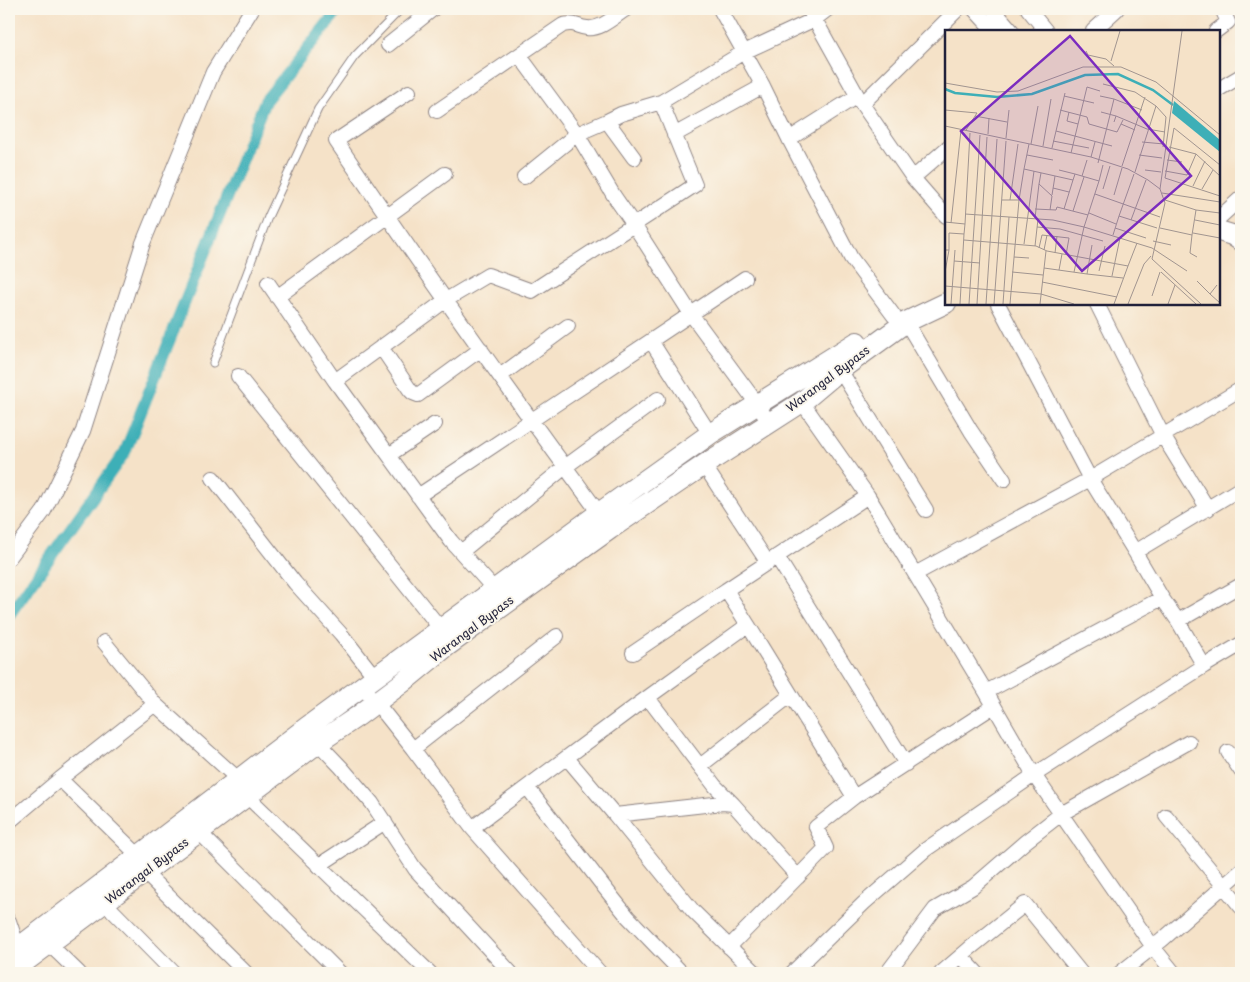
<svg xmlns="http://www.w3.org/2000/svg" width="1250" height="982" font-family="'Playpen Sans',sans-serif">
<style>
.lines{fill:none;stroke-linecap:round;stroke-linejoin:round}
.canal{stroke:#3eafb7;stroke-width:12}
.lane-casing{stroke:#8c8282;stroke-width:9}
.street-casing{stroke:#8c8282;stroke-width:16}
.secondary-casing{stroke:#8c8282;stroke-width:22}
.lane{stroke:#fff;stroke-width:7}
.street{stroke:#fff;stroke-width:14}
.secondary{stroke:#fff;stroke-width:20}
.labels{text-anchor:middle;stroke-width:4;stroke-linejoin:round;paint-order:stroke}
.street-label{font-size:12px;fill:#22223b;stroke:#fbf7ec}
.inset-river{fill:none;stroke:#3eafb7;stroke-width:2.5}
.inset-road{fill:none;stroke:#a19590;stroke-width:1}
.view{fill:#7b2cbf;fill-opacity:0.15;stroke:#7b2cbf;stroke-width:2.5}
.inset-edge{fill:none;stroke:#22223b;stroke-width:2.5}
</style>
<rect width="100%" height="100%" fill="#fbf7ec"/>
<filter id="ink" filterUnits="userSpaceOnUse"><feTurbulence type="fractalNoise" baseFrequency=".02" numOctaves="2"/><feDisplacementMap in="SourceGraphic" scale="10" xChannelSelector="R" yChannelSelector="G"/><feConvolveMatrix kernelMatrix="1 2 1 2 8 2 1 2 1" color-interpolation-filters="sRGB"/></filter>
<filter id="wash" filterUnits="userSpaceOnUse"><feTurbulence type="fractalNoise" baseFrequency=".0096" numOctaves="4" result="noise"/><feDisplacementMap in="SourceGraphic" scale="20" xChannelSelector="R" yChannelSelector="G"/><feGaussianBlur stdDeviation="1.12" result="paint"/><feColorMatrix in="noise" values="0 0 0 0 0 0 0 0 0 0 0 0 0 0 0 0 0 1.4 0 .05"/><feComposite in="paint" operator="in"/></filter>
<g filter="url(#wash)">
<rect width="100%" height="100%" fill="#f5e2c8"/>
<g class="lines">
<!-- canal -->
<path class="canal" d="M9,615L125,452L265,101L339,9"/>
</g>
</g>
<g filter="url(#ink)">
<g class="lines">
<defs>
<path id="lane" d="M213,363L268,217L318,109L355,56L401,9"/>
<path id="street" d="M720,9L763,86L789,139L851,258L894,316
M809,9L862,104L913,178L946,216
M974,9L994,31
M993,9L1012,31
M1028,9L1046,31
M1093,31L1117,9
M1216,31L1228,22L1222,9
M388,45L433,9
M519,55L563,25C576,22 576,27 587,28C601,30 615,16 626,9
M1219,89L1241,76
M409,92L336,141C421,267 509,391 599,513
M862,104L958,9
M437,111L519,55L577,134L614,196L634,225L691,314L758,405L769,423
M607,121L621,114L661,102L744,52L815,19L828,9
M674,135L763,86
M789,139L857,96
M524,177L577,134L607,121L634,158
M913,178L946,149
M1219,218L1241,198
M268,283L335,381L451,541L494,589
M277,297L445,174
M998,304L1090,479L1135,552
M1097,304L1163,436L1208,509
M906,322L971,431L1004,480
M651,341L710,434
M381,347L410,390L413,393L418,395L481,349
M840,370L926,510
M238,376L441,629
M500,376L568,326
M335,381L446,300L488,275L532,291L695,185L661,102
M389,455L435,424
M704,465L768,563
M213,478L295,583L341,634L375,677
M418,496L745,278
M461,552L565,467L658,399
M777,557L906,764
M9,558L44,511L83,431L143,243L213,72L252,9
M915,574L1090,479L1241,389
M1178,621L1241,585
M748,625L854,797
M104,642L155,704L238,779
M633,653L726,590
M1204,666L1178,621L1162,598L1135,552L1241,488
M363,686L413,749L472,828
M986,692L1162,598
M648,698L715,786L733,804
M318,743L341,767L372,803L415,869L511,973
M413,749L557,636
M1228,752L1241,771
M567,758L615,815L723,803L733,804L798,877
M700,766L791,695
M60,779L138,855
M527,787L604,887L628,917L682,973
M247,796L430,973
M615,815L693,911L756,973
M1166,816L1241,907
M9,822L60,779L155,704
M199,832L340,973
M318,866L385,822
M145,873L246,973
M105,903L174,973
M9,921L18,948
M49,944L79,973
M729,947L826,848L816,827L854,797L994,706
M961,956L977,973
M600,973L472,828L633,708L748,625L726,590L868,496L802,402
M792,973L864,903L925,850L1034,775L986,692L868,496
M887,973L935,909L973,887L1025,842L1061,814L1189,742
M941,973L969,949L1025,904L1081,973
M1120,973L1162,940L1241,871
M1174,973L1153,947L1034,775L1204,666L1241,644"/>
<path id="secondary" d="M1219,231L1232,235L1241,241
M9,955L307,727L599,513L710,434L857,342
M10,973L318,743L358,716L402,683L447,646L610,529L704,465L802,402L840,370L906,322L946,303"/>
</defs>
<!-- lane casing -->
<use href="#lane" class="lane-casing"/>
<!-- street casing -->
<use href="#street" class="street-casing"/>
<!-- secondary casing -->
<use href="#secondary" class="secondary-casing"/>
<!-- lane -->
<use href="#lane" class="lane"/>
<!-- street -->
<use href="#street" class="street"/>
<!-- secondary -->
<use href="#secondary" class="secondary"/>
</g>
</g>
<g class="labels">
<!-- street labels -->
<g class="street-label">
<text transform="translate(828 379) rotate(-37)" y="4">Warangal Bypass</text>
<text transform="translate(472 629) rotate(-37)" y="4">Warangal Bypass</text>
<text transform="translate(147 871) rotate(-37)" y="4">Warangal Bypass</text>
</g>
</g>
<!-- overview -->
<g transform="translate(945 30)">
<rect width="275" height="275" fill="#f5e2c8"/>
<path d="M229,71L275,110V122L227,83Z" fill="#3eafb7"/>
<path class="inset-river" d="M0,59L10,63L52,67L87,64L140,45L173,44L208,60L228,75"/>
<path class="inset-road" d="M141,21L143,25L161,29L169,36M166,31L175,1M0,53L52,62L73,61L138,37H176L211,52L275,105M158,54L190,62L211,76L221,87L218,117M119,66L149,73M169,69L197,80M0,80L32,83L21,100M115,80L142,87L144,94L172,102L178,90M124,82L122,91L133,94M156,82L171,86L169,92M30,86L62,92M171,86L202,99L220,102M176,94L190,100M0,96L146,127L183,139L203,150L215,159L220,173L207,229L256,274M111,101L167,116M43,104L44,88M61,108L64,80M108,111L144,118M197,112L219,114M86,114L93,76M98,116L106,69M224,117L251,124L275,146M107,118L120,63M126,123L142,57L155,61M82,125L108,130M194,125L217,128M146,127L150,112M222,130L237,132M153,133L169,69L155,66M177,136L200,67M79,139L84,114M114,140L130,144M200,140L216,142M220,141L242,145L251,124M190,142L211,76M96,143L94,154L107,166L105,180M137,146L142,130M220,148L229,98L275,135M220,148L275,166M248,156L260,131M108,158L124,162M158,159L165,136M215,159L237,1M257,159L268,140M217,163L275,172M150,164L215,187M107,165L110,146M169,165L177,138M57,170H74L65,274M65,170L73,114M74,170L79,139L128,150L130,144L154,151L158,135M220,170L251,180L275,183M90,179L111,180L112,177L143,185M119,179L128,150M128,181L139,147M144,183L171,194M20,184L108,190L139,197L154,151M174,186L189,144M90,188L94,154M186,190L201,150M250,190L275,195M0,192L20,194L19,204L4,203V220H0M6,193L16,100M20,194L25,103M92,197L115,199L158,211M170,198L201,208M215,198L247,205L251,180M248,203L275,208M168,205L174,186L212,198M247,205L245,223L252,227M19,210L91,216L102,221L183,236L192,213M208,211L226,215M79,214L89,141M90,216L93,189M94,218L97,205L124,208L121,225M99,220L102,205M110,223L112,206M69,227L84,228M9,231L35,233M99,238L142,244L147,215M114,240L117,224M154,241L160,216M0,242L4,220M67,242L98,245M129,242L139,197L207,218L242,241M216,242L251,274M142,244L178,248M167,246L175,208M252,251L265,264M97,252L172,267M272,255L265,264L275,273M0,256L96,264L129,274M207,266L215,242M6,274L10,220M15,274L19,204M24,274L35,105M32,274L42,107M41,274L52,109M49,274L61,111M58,274L64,187M95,274L101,221M169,274L183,236M183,274L199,234L206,226M223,274L230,255"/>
<path class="view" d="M125,6L246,146L137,241L16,101Z"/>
<rect width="275" height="275" class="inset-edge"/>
</g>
<!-- margin -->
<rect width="1250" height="982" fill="none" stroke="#fbf7ec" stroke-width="30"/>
</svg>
